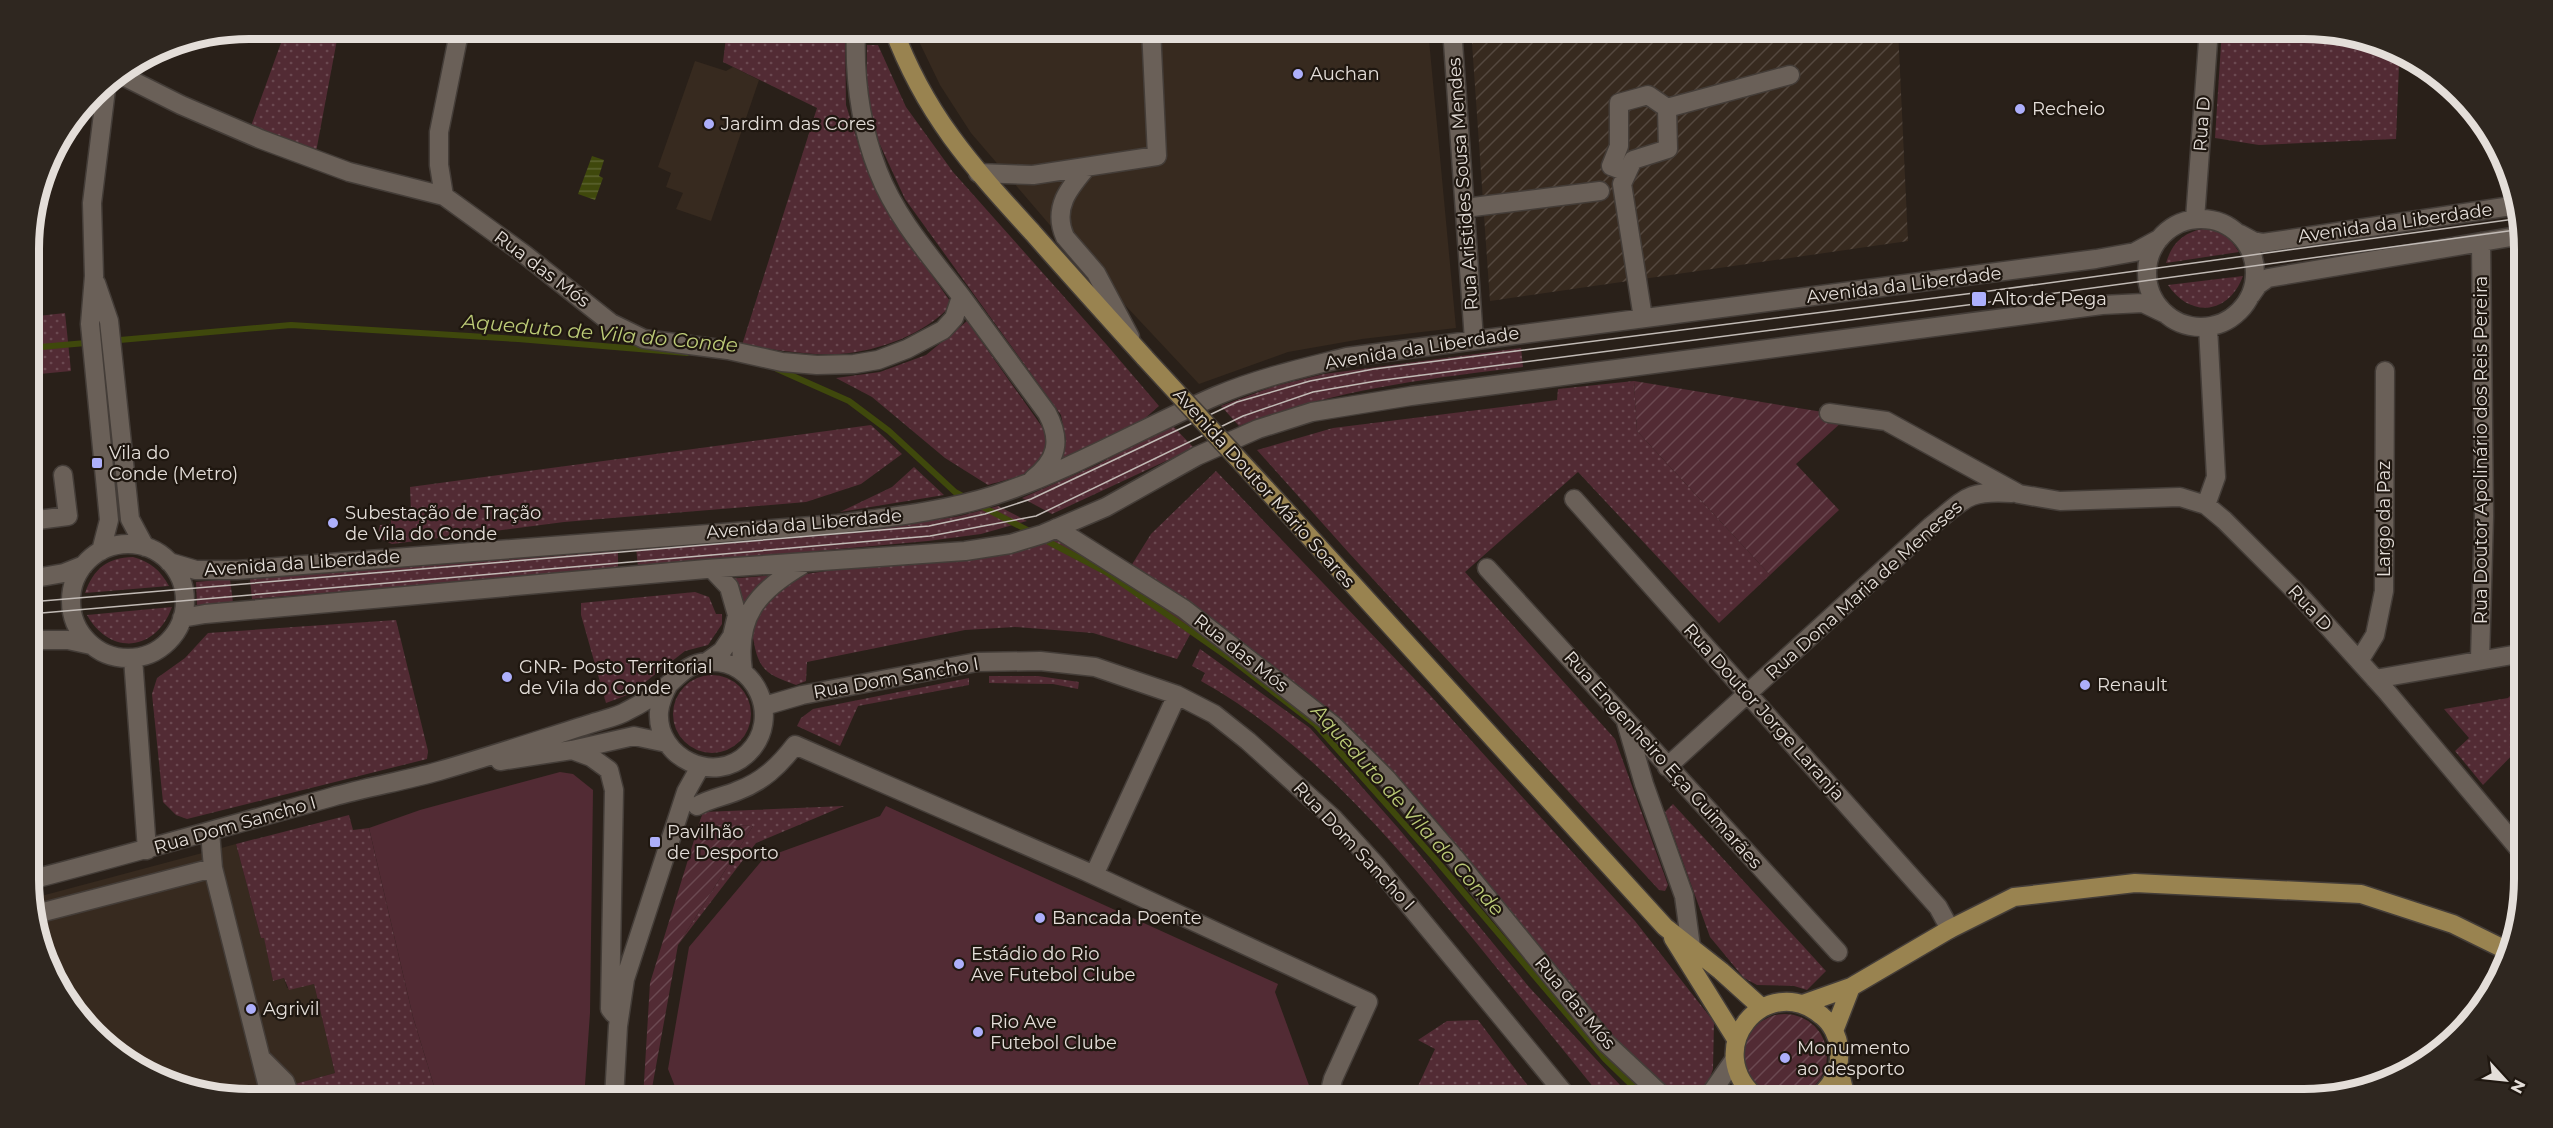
<svg xmlns="http://www.w3.org/2000/svg" width="2553" height="1128" font-family="Montserrat,sans-serif">
<style>
.built{fill:#372a1f}
.industrial{fill:url(#industrial-furrows)}
.grass{fill:url(#grass-dots)}
.park{fill:#522b34}
.garden{fill:url(#garden-furrows)}
.water{fill:url(#water-rules)}
.lines{fill:none;stroke-linecap:round;stroke-linejoin:round}
.stream{stroke:#3f480c;stroke-width:6}
.minor-casing{stroke:#443d38;stroke-width:21}
.major-casing{stroke:#443d38;stroke-width:21}
.minor{stroke:#6a6058;stroke-width:18}
.major{stroke:#998350;stroke-width:18}
.tram{stroke:#c2bbb6;stroke-width:1.5}
.major-bridge-casing{stroke:#443d38;stroke-width:21;stroke-linecap:butt}
.major-bridge{stroke:#998350;stroke-width:18}
.poi-dot{fill:#adaffb;stroke:#1f1710;stroke-width:2}
.labels{text-anchor:middle;stroke-width:4.5;stroke-linejoin:round;paint-order:stroke}
.poi-label{font-size:18px;fill:#e4ded9;stroke:#1f1710;text-anchor:start}
.street-label{font-size:18px;fill:#e4ded9;stroke:#1f1710}
.water-label{font-size:20px;font-style:italic;fill:#bccb77;stroke:#1f1710}
.rim{fill:none;stroke:#e4ded9;stroke-width:8}
</style>
<defs>
<pattern id="industrial-furrows" width="10" height="10" patternUnits="userSpaceOnUse" patternTransform="scale(1.5)"><rect width="10" height="10" fill="#372a1f"/><path d="M-1 1l2-2M0 10L10 0M9 11l2-2" fill="none" stroke="#54483f"/></pattern>
<pattern id="grass-dots" width="8" height="8" patternUnits="userSpaceOnUse" patternTransform="scale(1.5)"><rect width="8" height="8" fill="#522b34"/><path d="M2 2h.1M6 6h.1" fill="none" stroke="#6b4951" stroke-width="1.8" stroke-linecap="round"/></pattern>
<pattern id="garden-furrows" width="10" height="10" patternUnits="userSpaceOnUse" patternTransform="scale(1.5)"><rect width="10" height="10" fill="#522b34"/><path d="M-1 1l2-2M0 10L10 0M9 11l2-2" fill="none" stroke="#6b4951"/></pattern>
<pattern id="water-rules" width="6" height="5" patternUnits="userSpaceOnUse" patternTransform="scale(1.5)"><rect width="6" height="5" fill="#3f480c"/><path d="M0 2.5h6" fill="none" stroke="#5b622f"/></pattern>
</defs>
<rect width="100%" height="100%" fill="#292019"/>
<!-- built -->
<path class="built" d="M913,29H1428L1456,328L1362,339L1288,352L1199,384L1049,224L971,133L940,85Z
M695,61L726,71L733,67L759,80L711,221L676,209L683,193L666,187L671,173L658,167Z
M236,844L261,938L264,937L273,981L284,978L287,988L314,984L335,1073L295,1084L289,1099H249L165,1083L115,1054L74,1014L45,964L30,908V899Z"/>
<!-- industrial -->
<path class="industrial" d="M1471,29H1898L1908,241L1490,301Z"/>
<!-- grass -->
<path class="grass" d="M286,29H339L316,152L251,126Z
M727,29H845L846,105L866,168L896,224L952,304C926,334 879,351 840,354C808,356 774,349 742,345L817,108L723,62Z
M2222,29C2278,28 2356,27 2406,55L2405,66H2399L2396,139L2259,145L2215,138Z
M867,45H878L906,107L953,172L1106,344L1159,406L1136,426L1057,464L1066,441L1061,415L905,199L876,136L867,93Z
M2210,228L2229,238L2239,252L2166,263C2173,240 2187,230 2210,228Z
M2243,276C2229,314 2191,319 2168,285Z
M65,313L71,371L29,375V317Z
M967,321L1050,438C1033,477 1028,474 988,485L945,458L872,397L836,378L880,372L926,355Z
M1521,348L1523,367C1424,379 1333,390 1239,426L1221,406L1275,386L1324,374Z
M1634,381L1637,431L1770,575L1719,623L1578,472L1465,572L1615,739L1668,885L1665,891L1659,890L1349,553L1257,450L1333,428L1557,400L1558,389Z
M1171,424L1194,448L1052,514L1022,498L1099,464Z
M871,425L902,454L861,484L806,502L564,522L392,544L377,537L380,525L391,524V514L411,512L410,487Z
M914,467L944,495L840,512L892,487Z
M1216,471L1429,694L1635,921L1714,1022L1713,1069L1708,1083L1696,1092L1676,1089L1672,1095C1653,1077 1630,1059 1612,1039C1536,952 1471,854 1391,770C1314,691 1224,626 1131,566L1151,534Z
M998,506L1027,521L981,534L928,541L638,567L636,547L916,523L960,516Z
M1055,538L1117,574L1194,627L1177,659L1093,633L1015,627L965,630L807,662L806,681L796,685C773,676 761,674 755,648C754,642 752,635 752,630C751,609 784,585 799,575Z
M618,549V569L252,599L250,579Z
M133,557C151,562 160,570 169,586L85,593C94,568 107,558 133,557Z
M778,575L744,612L727,579Z
M230,579L233,603L197,606L196,582Z
M695,592L709,597L716,614H722V624L708,645L685,651L630,694L606,703L581,615V603Z
M172,607C156,652 110,656 87,615Z
M396,620L428,751L427,759L187,819L176,815L163,802L152,694L157,678L185,658L208,633Z
M1200,649L1310,728L1399,829L1529,987L1633,1099H1603C1560,1046 1517,993 1474,940C1395,844 1311,742 1201,681L1205,673L1192,666Z
M673 714a39 39 0 1 1 78 0a39 39 0 1 1-78 0Z
M989,676H1038L1079,682L1078,689L1053,684L989,683Z
M969,678V685L858,706L840,746L797,726L801,718L813,709Z
M2524,682V743L2483,785L2455,751L2469,738L2444,709L2508,698Z
M1673,804L1826,971L1807,990L1794,986L1757,985L1744,978L1710,937L1665,812Z
M844,806L756,843L678,945L753,826L699,824L703,812Z
M349,815L353,830L369,828L413,1017L438,1099H298L295,1084L335,1073L314,984L289,990L284,978L273,981L264,938H261L236,844Z
M1478,1020L1538,1099H1412L1435,1049L1418,1040L1447,1021Z"/>
<!-- park -->
<path class="park" d="M560,772L573,774L593,790L590,1013L584,1099H438L413,1017L369,828L420,810Z
M886,806L1278,984L1275,992L1314,1099H680L668,1069L689,947L764,858L880,816Z"/>
<!-- garden -->
<path class="garden" d="M1634,381L1829,413L1844,420L1796,464L1839,510L1770,575L1637,431Z
M699,824L753,826L678,945L650,1099H643L650,983Z
M1743 1056a42 42 0 1 1 84 0a42 42 0 1 1-84 0Z"/>
<!-- water -->
<path class="water" d="M592,156L604,160L599,176L603,178L595,200L578,194Z"/>
<g class="lines">
<!-- stream -->
<path class="stream" d="M29,348L291,325L518,339L687,353
M777,369L849,401L889,431L955,492L968,499
M979,505L1031,532
M1043,539L1106,572L1232,660L1316,725L1436,860L1605,1059L1646,1099"/>
<defs>
<path id="minor" d="M856,28C854,77 860,125 878,171C896,218 931,257 961,296C990,335 1018,374 1047,413C1062,441 1057,460 1033,479
M1452,28L1474,340
M119,74L181,105L260,139L349,172L444,196L524,254L611,323L644,339L728,350L782,362L817,365L854,364L878,360L907,349L943,330L954,318L961,297
M1087,167C1069,188 1052,208 1065,237L1096,273L1130,337
M1627,172L1611,166L1619,146V103L1648,95L1667,108
M978,173L1033,175L1157,156L1151,28
M444,196L439,165V132L460,28
M1465,208L1600,191
M2195,219L2209,28
M2147 273a54 54 0 1 1 108 0a54 54 0 1 1-108 0Z
M2240,234L2253,241L2263,243L2518,205
M96,283L109,321L130,519L145,547
M2251,295L2258,285L2268,278L2523,235
M1643,318L1622,184L1633,160L1668,149L1667,108L1790,75
M1829,413L1886,421L2019,494L2060,501L2180,497L2206,505L2224,520L2304,600L2387,692L2524,855
M1574,499L1938,907L1950,929
M2206,505L2216,477L2208,327
M30,521L68,516L63,475
M1056,528L1184,609L1333,725L1387,779L1454,857L1606,1043L1666,1099
M71 601a57 57 0 1 1 114 0a57 57 0 1 1-114 0Z
M101,551L109,520L90,324L94,276L92,203L107,81
M169,562L196,570H237L838,524C890,517 945,511 995,495C1072,470 1142,428 1216,396C1258,378 1303,368 1347,357L2096,259L2135,252L2159,239
M1487,568L1838,952
M30,579L64,573L84,565
M182,618L205,614L706,569L965,551L1010,544L1043,534L1106,507L1197,456L1258,429L1312,412L1411,396L2102,305L2143,303L2164,313
M30,640H68L91,645
M133,658L147,850
M2480,659L2484,516L2481,242
M708,661L722,651L732,636L737,615L729,587L712,569
M2359,661L2375,635L2384,591L2385,371
M743,671C735,616 758,591 802,565
M2375,679L2524,653
M764,706L802,695L977,662L1040,661L1095,667L1177,695L1214,714L1248,741L1334,819L1376,865L1569,1099
M1626,722L1644,784L1684,896L1691,947
M572,750L591,757L609,770L614,790L610,1009L614,1014
M500,761L572,750L634,736L667,743
M1667,767L1931,526C1965,499 1966,490 2012,493
M697,806C711,798 723,797 737,791C762,782 779,766 795,745L1085,871L1368,1002L1333,1079L1328,1099
M213,868L271,1099
M1094,875L1177,695
M30,880C131,854 231,825 332,797C367,787 404,781 439,771C491,756 542,739 593,723C604,719 617,717 627,711C641,704 657,694 669,684C681,673 690,663 707,662C756,657 783,719 748,753C715,786 656,758 659,712C660,702 664,693 669,684
M32,915L213,868L210,832
M263,1060L285,1082L291,1099
M614,1099L618,1026L625,979L686,792L700,767
M1707,1099L1734,1060"/>
<path id="major" d="M893,28C925,115 972,166 1033,233C1070,275 1108,317 1145,358
M1265,488L1665,927L1721,971L1762,1008
M1673,938L1736,1039
M1803,1004L1851,987L1950,929L2014,897L2135,883L2361,894L2453,924L2510,952
M1834,1031L1851,987
M1837,1071L1841,1077L1846,1099
M1758,1099C1698,1050 1766,969 1822,1016C1831,1023 1838,1036 1839,1048C1841,1069 1833,1086 1815,1099"/>
</defs>
<!-- minor casing -->
<use href="#minor" class="minor-casing"/>
<!-- major casing -->
<use href="#major" class="major-casing"/>
<!-- minor -->
<use href="#minor" class="minor"/>
<!-- major -->
<use href="#major" class="major"/>
<!-- tram -->
<path class="tram" d="M30,602L929,526L985,514L1031,499L1237,402L1310,381L1374,369L1982,292L2522,218
M30,614L930,536L1036,516L1243,416L1313,392L1376,381L1983,303L2523,229"/>
<defs>
<path id="major-bridge" d="M1145,358L1265,488"/>
</defs>
<!-- major-bridge casing -->
<use href="#major-bridge" class="major-bridge-casing"/>
<!-- major-bridge -->
<use href="#major-bridge" class="major-bridge"/>
</g>
<!-- markers -->
<g class="poi-dot">
<circle cx="1298" cy="74" r="6"/>
<circle cx="2020" cy="109" r="6"/>
<circle cx="709" cy="124" r="6"/>
<rect x="1971" y="291" width="16" height="16" rx="3"/>
<rect x="91" y="457" width="12" height="12" rx="3"/>
<circle cx="333" cy="523" r="6"/>
<circle cx="507" cy="677" r="6"/>
<circle cx="2085" cy="685" r="6"/>
<rect x="649" y="836" width="12" height="12" rx="3"/>
<circle cx="1040" cy="918" r="6"/>
<circle cx="959" cy="964" r="6"/>
<circle cx="251" cy="1009" r="6"/>
<circle cx="978" cy="1032" r="6"/>
<circle cx="1785" cy="1058" r="6"/>
</g>
<g class="labels">
<!-- poi labels -->
<g class="poi-label">
<text x="1310" y="80">Auchan</text>
<text x="2032" y="115">Recheio</text>
<text x="721" y="130">Jardim das Cores</text>
<text x="1992" y="305">Alto de Pega</text>
<text x="109" y="459">Vila do<tspan x="109" dy="21">Conde (Metro)</tspan></text>
<text x="345" y="519">Subestação de Tração<tspan x="345" dy="21">de Vila do Conde</tspan></text>
<text x="519" y="673">GNR- Posto Territorial<tspan x="519" dy="21">de Vila do Conde</tspan></text>
<text x="2097" y="691">Renault</text>
<text x="667" y="838">Pavilhão<tspan x="667" dy="21">de Desporto</tspan></text>
<text x="1052" y="924">Bancada Poente</text>
<text x="971" y="960">Estádio do Rio<tspan x="971" dy="21">Ave Futebol Clube</tspan></text>
<text x="263" y="1015">Agrivil</text>
<text x="990" y="1028">Rio Ave<tspan x="990" dy="21">Futebol Clube</tspan></text>
<text x="1797" y="1054">Monumento<tspan x="1797" dy="21">ao desporto</tspan></text>
</g>
<!-- street labels -->
<g class="street-label">
<text transform="translate(2202 124) rotate(-86)" y="6">Rua D</text>
<text transform="translate(1463 184) rotate(-94)" y="6">Rua Aristides Sousa Mendes</text>
<text transform="translate(2395 223) rotate(-8)" y="6">Avenida da Liberdade</text>
<text transform="translate(542 269) rotate(37)" y="6">Rua das Mós</text>
<text transform="translate(1904 285) rotate(-7)" y="6">Avenida da Liberdade</text>
<text transform="translate(1422 348) rotate(-9)" y="6">Avenida da Liberdade</text>
<text transform="translate(2481 450) rotate(-90)" y="6">Rua Doutor Apolinário dos Reis Pereira</text>
<text transform="translate(1264 488) rotate(48)" y="6">Avenida Doutor Mário Soares</text>
<text transform="translate(2384 519) rotate(-90)" y="6">Largo da Paz</text>
<text transform="translate(804 524) rotate(-5)" y="6">Avenida da Liberdade</text>
<text transform="translate(302 563) rotate(-4)" y="6">Avenida da Liberdade</text>
<text transform="translate(1864 590) rotate(-42)" y="6">Rua Dona Maria de Meneses</text>
<text transform="translate(2310 608) rotate(47)" y="6">Rua D</text>
<text transform="translate(1241 653) rotate(38)" y="6">Rua das Mós</text>
<text transform="translate(896 678) rotate(-10)" y="6">Rua Dom Sancho I</text>
<text transform="translate(1764 712) rotate(48)" y="6">Rua Doutor Jorge Laranja</text>
<text transform="translate(1663 760) rotate(48)" y="6">Rua Engenheiro Eça Guimarães</text>
<text transform="translate(235 825) rotate(-16)" y="6">Rua Dom Sancho I</text>
<text transform="translate(1354 846) rotate(47)" y="6">Rua Dom Sancho I</text>
<text transform="translate(1575 1003) rotate(50)" y="6">Rua das Mós</text>
</g>
<!-- water labels -->
<g class="water-label">
<text transform="translate(600 333) rotate(5)" y="7">Aqueduto de Vila do Conde</text>
<text transform="translate(1408 810) rotate(48)" y="7">Aqueduto de Vila do Conde</text>
</g>
</g>
<!-- crop -->
<path d="M0 0H2553V1128H0ZM249 39H2304A210 210 0 0 1 2514 249V879A210 210 0 0 1 2304 1089H249A210 210 0 0 1 39 879V249A210 210 0 0 1 249 39Z" fill="#2f2720" fill-rule="evenodd"/>
<path class="rim" d="M249 39H2304A210 210 0 0 1 2514 249V879A210 210 0 0 1 2304 1089H249A210 210 0 0 1 39 879V249A210 210 0 0 1 249 39Z"/>
<!-- north arrow -->
<g transform="translate(2505 1080) rotate(117)" stroke="#1f1710" stroke-width="4.5" paint-order="stroke">
<path d="M0-4.5L10 22L0 15L-10 22Z" fill="#e4ded9"/>
<text y="-9" font-size="16" font-weight="bold" text-anchor="middle" fill="#e4ded9">N</text>
</g>
</svg>
